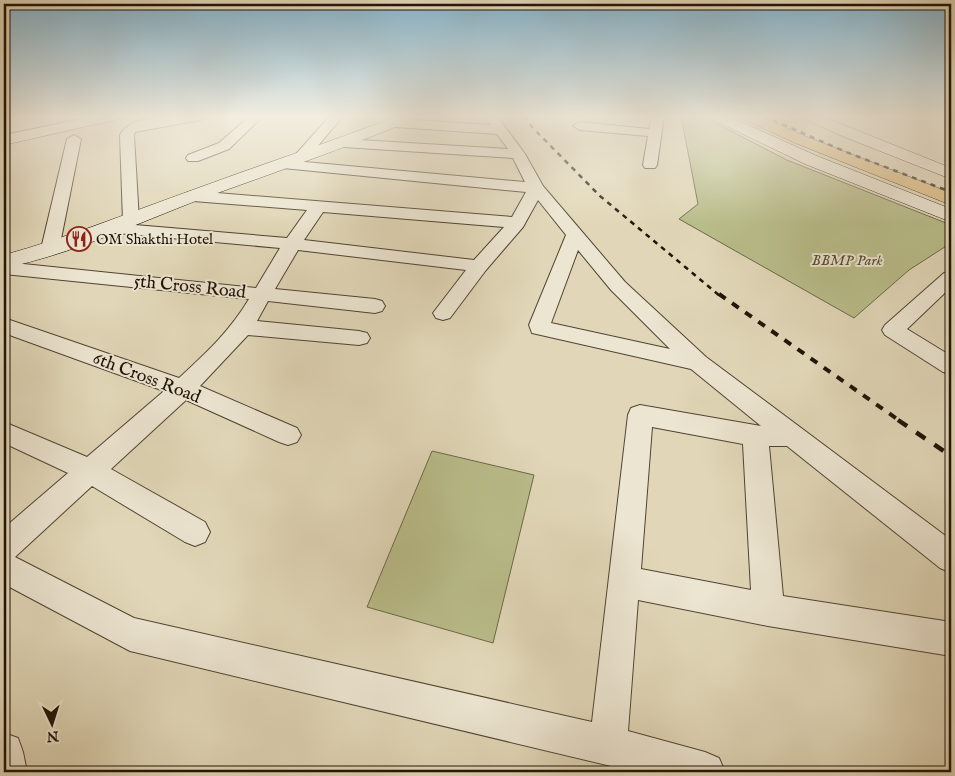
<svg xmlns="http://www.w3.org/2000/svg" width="955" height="776" font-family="'IM FELL English',serif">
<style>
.green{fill:#b9bd8a;stroke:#6c6848}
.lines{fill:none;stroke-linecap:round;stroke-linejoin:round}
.street-casing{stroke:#504432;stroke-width:2}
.secondary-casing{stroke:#201306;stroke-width:1}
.highway-casing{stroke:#201306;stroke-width:1}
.street{fill:#ece5d1;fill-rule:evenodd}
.secondary{fill:#ece5d1;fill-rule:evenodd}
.highway{fill:#e0bc7c;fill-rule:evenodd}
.rail-far2{stroke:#201306;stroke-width:2.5;stroke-dasharray:5 5;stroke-linecap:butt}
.rail-far1{stroke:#201306;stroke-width:4;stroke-dasharray:8 8;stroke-linecap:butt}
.rail{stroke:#201306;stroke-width:4.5;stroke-dasharray:11 11;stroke-linecap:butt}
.labels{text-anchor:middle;stroke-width:4;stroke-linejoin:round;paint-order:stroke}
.far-poi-label{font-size:15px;fill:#201306;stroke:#ece5d1;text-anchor:start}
.far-park-label{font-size:15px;font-style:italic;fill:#564e34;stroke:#ece5d1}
.street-label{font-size:18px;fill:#201306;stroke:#ece5d1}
</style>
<rect width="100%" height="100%" fill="#e1d7b8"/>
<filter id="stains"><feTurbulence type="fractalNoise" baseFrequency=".004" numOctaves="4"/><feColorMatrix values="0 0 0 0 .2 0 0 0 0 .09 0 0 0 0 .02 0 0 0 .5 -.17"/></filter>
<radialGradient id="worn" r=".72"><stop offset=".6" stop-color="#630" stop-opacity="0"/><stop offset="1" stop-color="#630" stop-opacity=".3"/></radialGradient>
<!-- green -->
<path class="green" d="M681,116H702L787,160L951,225V243L909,270L854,318L679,219L698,204Z
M432,451L534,475L493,643L367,607Z"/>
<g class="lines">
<defs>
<path id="street" d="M178,116H206L200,120L135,132L134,135L139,221L135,225L287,238L307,210L193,201L187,199L185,196L187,193L193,191L512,217L526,192L283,168L278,167L276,164L278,161L283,160L525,182L513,158L343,147L336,143L343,139L508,149L497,134L396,127L390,123L396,119L491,125L485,116H497L525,154L543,186L625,282L706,357L951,540V573L940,568L787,446H769L783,596L951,622V656L768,626L638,600L628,731L705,752L719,758L725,772H636L130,651L4,584V528L68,473L4,443V422L87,457L164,391L4,333V318L179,378C206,353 230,331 249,299L4,274V262L256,288L280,248L105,232L102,228L105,224H125L123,221L120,135C129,117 160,118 178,116ZM538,200L566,235L529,325L532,333L691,369L761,426L640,405L631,408L628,415L592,722L134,618L15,557L92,486L185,542L195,546L205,542L210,532L205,522L111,469L186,400L279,442L288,445L297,442L301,435L297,428L200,386L248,335L359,345L367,343L370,338L367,333L359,331L257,321L268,301L375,313L382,311L385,306L382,301L375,299L275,289L298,250L466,270L433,313L436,318L443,320L450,318L486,270L523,227ZM323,212L504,227L474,260L304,240ZM578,250L611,290L670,349L551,323ZM652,427L743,444L751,590L641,569Z
M250,116H263L229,149L198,161H188L186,158L188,155L219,143Z
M330,116H343L306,160H296L294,157L296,154Z
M652,116H664L657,165L655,168H645L643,165L648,136L580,130L573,126L580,122L649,129Z
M74,135L81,139L59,249L56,253L50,254L44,253L41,249L67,139Z
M951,271V287L907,329L951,356V374L943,372L885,335L882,330L885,325L944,273Z
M4,733L18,738L23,752L27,772H4Z"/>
<path id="secondary" d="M95,116H121L119,119L114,120L4,145V135Z
M398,116H417L415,119C345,148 273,173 201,199C136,224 72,254 4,268V255C66,238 126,214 187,192C257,166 328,143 398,116Z
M710,116H728L817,156L951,209V222L805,164L712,119Z
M803,116H821L951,168V179L842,136L805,119Z"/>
<path id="highway" d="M741,116H759L807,137L951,193V205L795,143L743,119Z"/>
</defs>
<!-- street casing -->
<use href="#street" class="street-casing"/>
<!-- secondary casing -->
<use href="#secondary" class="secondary-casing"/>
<!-- highway casing -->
<use href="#highway" class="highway-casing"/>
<!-- street -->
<use href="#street" class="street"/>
<!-- secondary -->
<use href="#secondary" class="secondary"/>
<!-- highway -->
<use href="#highway" class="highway"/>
<!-- rail-far2 -->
<path class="rail-far2" d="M524,116L532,127L600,196L720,296
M764,116L846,152L951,192"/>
<!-- rail-far1 -->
<path class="rail-far1" d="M719,294L900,421"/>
<!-- rail -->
<path class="rail" d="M898,420L951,456"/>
</g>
<!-- sky -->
<linearGradient id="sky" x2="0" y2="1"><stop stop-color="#87b6cf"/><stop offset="0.52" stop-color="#f2eddf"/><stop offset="1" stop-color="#f2eddf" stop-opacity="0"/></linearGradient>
<rect width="955" height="224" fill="url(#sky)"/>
<!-- icons -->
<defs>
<symbol id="restaurant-ring" viewBox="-11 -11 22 22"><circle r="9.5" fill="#ece5d1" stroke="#8f2418" stroke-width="1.5"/><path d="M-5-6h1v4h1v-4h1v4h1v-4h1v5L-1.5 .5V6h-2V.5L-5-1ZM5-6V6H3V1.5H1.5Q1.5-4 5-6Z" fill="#8f2418"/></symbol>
</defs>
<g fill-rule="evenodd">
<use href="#restaurant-ring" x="65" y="225" width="28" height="28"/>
</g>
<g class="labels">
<!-- far-poi labels -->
<g class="far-poi-label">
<text x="96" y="244">OM Shakthi Hotel</text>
</g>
<!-- far-park labels -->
<g class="far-park-label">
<text x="847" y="265">BBMP Park</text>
</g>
<!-- street labels -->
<g class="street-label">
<text transform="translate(190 286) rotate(6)" y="6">5th Cross Road</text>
<text transform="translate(147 377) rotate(21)" y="6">6th Cross Road</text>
</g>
</g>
<!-- margin -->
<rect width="955" height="776" fill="none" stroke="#e1d7b8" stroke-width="20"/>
<rect x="5" y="5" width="945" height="766" fill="none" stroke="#201306" stroke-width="2.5"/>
<rect x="10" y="10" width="935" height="756" fill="none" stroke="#201306"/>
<!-- north arrow -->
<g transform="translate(52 724) rotate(176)" stroke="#ece5d1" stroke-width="4" paint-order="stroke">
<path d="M0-4L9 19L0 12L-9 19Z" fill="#201306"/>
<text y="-8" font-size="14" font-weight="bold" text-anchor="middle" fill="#201306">N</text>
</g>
<rect width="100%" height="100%" filter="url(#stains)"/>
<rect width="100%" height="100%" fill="url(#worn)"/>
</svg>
